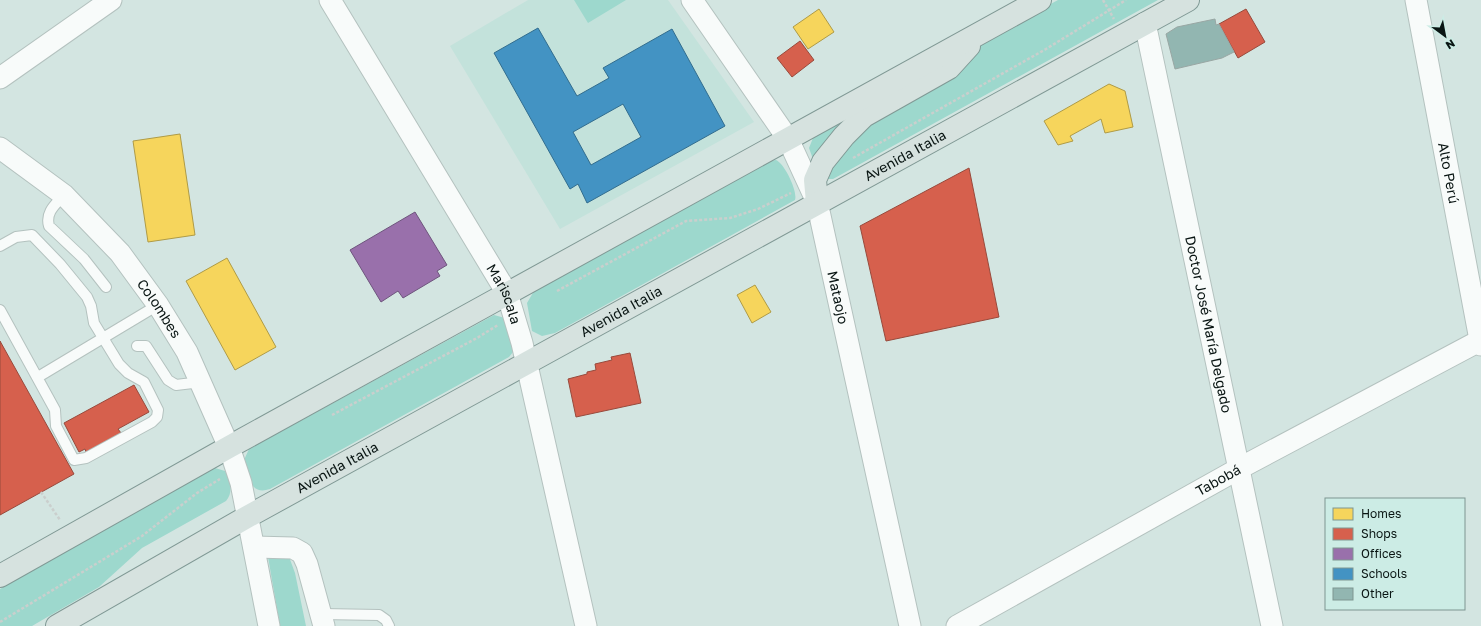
<svg xmlns="http://www.w3.org/2000/svg" width="1481" height="626" font-family="'Golos Text',sans-serif">
<style>
.built{fill:#c3e2db}
.green{fill:#9dd8cd}
.homes{fill:#f6d55c;stroke:#af9b46}
.shops{fill:#d6604d;stroke:#984a3c}
.offices{fill:#9970ab;stroke:#6e557d}
.schools{fill:#4393c3;stroke:#326d8e;fill-rule:evenodd}
.building{fill:#92b6b1;stroke:#99a7a4}
.lines{fill:none;stroke-linecap:round;stroke-linejoin:round}
.lane-casing{stroke:#b4c2bf;stroke-width:12}
.street-casing{stroke:#b4c2bf;stroke-width:23}
.primary-casing{stroke:#809995;stroke-width:24}
.path{stroke:#cacfcd;stroke-width:2.5;stroke-dasharray:3 2;stroke-linecap:butt}
.lane{stroke:#f8fbfa;stroke-width:10}
.street{stroke:#f8fbfa;stroke-width:21}
.primary{stroke:#d6e2df;stroke-width:22}
.labels{text-anchor:middle;stroke-width:4;stroke-linejoin:round;paint-order:stroke}
.street-label{font-size:14px;fill:#091513;stroke:#ccece5}
</style>
<rect width="100%" height="100%" fill="#d3e5e1"/>
<!-- built -->
<path class="built" d="M528,0H668L754,122L560,229L450,46Z"/>
<!-- green -->
<path class="green" d="M574,0H626L588,23Z
M1058,0H1158L833,179H825L814,162L809,148L813,138L953,57Z
M776,160C784,163 798,191 795,200L555,333L542,336L532,331L527,303L534,291L769,161Z
M494,315L505,318L513,352L509,357L270,489C249,496 248,475 244,460L249,449Z
M215,468L225,471C230,481 234,491 226,501L142,548L99,587L32,626H0V589Z
M288,554L295,573L306,626H280L268,557Z"/>
<!-- homes -->
<path class="homes" d="M819,9L834,32L808,49L793,27Z
M1109,84L1125,91L1133,127L1105,133L1101,119L1070,136L1073,141L1058,145L1044,121Z
M180,134L195,235L148,242L133,141Z
M227,258L276,347L235,370L186,281Z
M755,285L771,312L752,323L737,295Z"/>
<!-- shops -->
<path class="shops" d="M1246,9L1265,42L1238,58L1219,24Z
M800,41L814,60L792,77L777,58Z
M969,168L999,317L886,341L860,226Z
M0,341L74,474L0,515Z
M630,353L641,403L576,417L568,379L587,374V372L596,370L595,364L612,360L611,357Z
M134,385L149,412L118,429L121,433L86,452L85,449L79,452L64,423Z"/>
<!-- offices -->
<path class="offices" d="M415,212L447,265L437,271L440,276L403,298L398,291L381,302L350,250Z"/>
<!-- schools -->
<path class="schools" d="M538,28L577,96L609,78L603,68L672,29L725,126L587,203L578,184L570,189L494,53ZM623,104L641,137L591,165L573,132Z"/>
<!-- building -->
<path class="building" d="M1215,19L1216,25L1219,24L1234,52L1222,58L1175,69L1166,34L1177,27Z"/>
<g class="lines">
<defs>
<path id="lane" d="M64,195C56,204 45,212 49,226L84,259L106,287
M0,246L16,237L32,235L60,264L87,297L91,306L94,323L119,364L128,373L144,382L158,410L157,417L152,422L86,458L74,460L56,426L55,410L0,310
M137,346H146L168,380L176,385L201,382
M38,377L158,305
M322,614L379,615L386,620L389,626"/>
<g id="street">
<path id="s1" d="M330,0L507,293L522,343L586,626"/>
<path id="s2" d="M692,0L788,139L817,202L910,626"/>
<path id="s3" d="M1416,0L1481,345"/>
<path id="s4" d="M1145,23L1272,626"/>
<path d="M0,78L111,0"/>
<path id="s5" d="M0,148L64,195L120,253L158,305L187,352L229,447L241,483L269,626"/>
<path d="M254,547L293,548L302,553L307,564L324,626"/>
<path id="s6" d="M957,626L1240,468L1481,340"/>
</g>
<g id="primary">
<path d="M817,202L815,180L823,162L844,136L864,116L949,68L969,46"/>
<path d="M0,576L229,447L1040,0"/>
<path id="s7" d="M57,626L247,517L527,363L1188,0"/>
</g>
</defs>
<!-- lane casing -->
<use href="#lane" class="lane-casing"/>
<!-- street casing -->
<use href="#street" class="street-casing"/>
<!-- primary casing -->
<use href="#primary" class="primary-casing"/>
<!-- path -->
<path class="path" d="M1103,0L1114,19
M853,158L1046,49L1126,0
M557,291L686,221L730,218L758,209L791,193
M332,415L477,338L498,325
M41,492L60,520
M0,622L142,536L197,493L220,479"/>
<!-- lane -->
<use href="#lane" class="lane"/>
<!-- street -->
<use href="#street" class="street"/>
<!-- primary -->
<use href="#primary" class="primary"/>
</g>
<g class="labels">
<!-- street labels -->
<g class="street-label">
<text dy="5" stroke="none"><textPath href="#s7" startOffset="970">Avenida Italia</textPath></text>
<text dy="5" stroke="none"><textPath href="#s3" startOffset="176">Alto Perú</textPath></text>
<text dy="5" stroke="none"><textPath href="#s1" startOffset="342">Mariscala</textPath></text>
<text dy="5" stroke="none"><textPath href="#s2" startOffset="336">Mataojo</textPath></text>
<text dy="5" stroke="none"><textPath href="#s5" startOffset="228">Colombes</textPath></text>
<text dy="5" stroke="none"><textPath href="#s7" startOffset="646">Avenida Italia</textPath></text>
<text dy="5" stroke="none"><textPath href="#s4" startOffset="308">Doctor José María Delgado</textPath></text>
<text dy="5" stroke="none"><textPath href="#s7" startOffset="322">Avenida Italia</textPath></text>
<text dy="5" stroke="none"><textPath href="#s6" startOffset="299">Tabobá</textPath></text>
</g>
</g>
<!-- legend -->
<rect x="1325" y="498" width="140" height="112" fill="#ccece5" stroke="#7e9691"/>
<rect x="1333" y="508" width="20" height="12" fill="#f6d55c" stroke="#7e9691"/>
<text x="1361" y="518" font-size="12" fill="#091513">Homes</text>
<rect x="1333" y="528" width="20" height="12" fill="#d6604d" stroke="#7e9691"/>
<text x="1361" y="538" font-size="12" fill="#091513">Shops</text>
<rect x="1333" y="548" width="20" height="12" fill="#9970ab" stroke="#7e9691"/>
<text x="1361" y="558" font-size="12" fill="#091513">Offices</text>
<rect x="1333" y="568" width="20" height="12" fill="#4393c3" stroke="#7e9691"/>
<text x="1361" y="578" font-size="12" fill="#091513">Schools</text>
<rect x="1333" y="588" width="20" height="12" fill="#92b6b1" stroke="#7e9691"/>
<text x="1361" y="598" font-size="12" fill="#091513">Other</text>
<!-- north arrow -->
<g transform="translate(1445 36) rotate(148)" stroke="#ccece5" stroke-width="3" paint-order="stroke">
<path d="M0-3L7 15L0 10L-7 15Z" fill="#091513"/>
<text y="-6" font-size="11" font-weight="bold" text-anchor="middle" fill="#091513">N</text>
</g>
</svg>
